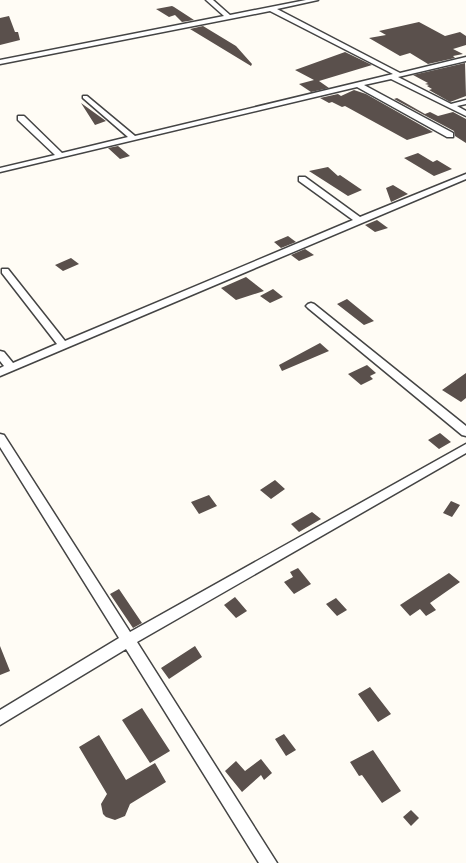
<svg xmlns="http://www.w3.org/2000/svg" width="466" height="863" font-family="'Crimson Pro',serif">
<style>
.building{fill:#5a504c}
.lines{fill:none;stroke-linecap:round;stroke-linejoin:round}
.street-casing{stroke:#444;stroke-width:3}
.street{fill:#fff;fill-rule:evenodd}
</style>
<rect width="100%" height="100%" fill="#fffcf5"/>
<!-- building -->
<path class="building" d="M172,6L174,7L194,20L182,22L175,15L169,17L156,9Z
M9,16L15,32H18L20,40L0,45V18Z
M419,22L445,36L460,32L466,36V45L453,49L463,54L453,56L455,58L428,64L410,53L400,56L369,38L386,35L379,31Z
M203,26L236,46L252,64L251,66L190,29Z
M345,52L372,65L319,81L329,88L311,92L299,84L314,80L295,70Z
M465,63L466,96L450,102L429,90L432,89L427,86L429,85L425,84L428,83L413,75Z
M354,90L366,94L433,132L407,140L345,106L342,107L332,102L329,103L320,98L338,94L341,96Z
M397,98L425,114L430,112L438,116L453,112L466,119V143L455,136L454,131L394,99Z
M81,103L106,121L95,125Z
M118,146L130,156L120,159L108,148Z
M418,153L433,162L437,160L452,169L434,176L404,158Z
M328,167L338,176L340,175L362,190L348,196L309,171Z
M393,185L408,194L391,202L386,188Z
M377,220L388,228L375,232L365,225Z
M288,236L296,242L281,248L274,242Z
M305,249L314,255L299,261L291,255Z
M71,258L79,264L63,271L55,265Z
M246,277L264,291L236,300L221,288Z
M273,289L283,297L270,303L260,296Z
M347,299L374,321L364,325L337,304Z
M320,343L329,351L282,371L279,365Z
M367,365L376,373L370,376L373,379L361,385L348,374Z
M466,373V398L461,402L442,390Z
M440,433L451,442L439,449L428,440Z
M275,480L285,489L271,499L260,490Z
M209,495L217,506L199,514L191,502Z
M451,501L460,505L452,517L443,513Z
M312,512L321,519L299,532L291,524Z
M298,568L311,584L294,594L284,582L293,577L290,572Z
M449,573L460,582L430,603L436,610L426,616L420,609L410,616L400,605Z
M119,589L142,623L133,628L110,594Z
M235,597L247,611L236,618L224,605Z
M336,598L347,610L337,616L326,604Z
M0,646L10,671L0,675Z
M195,646L202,657L169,679L161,668Z
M370,687L391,714L378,722L358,694Z
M142,708L170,751L150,763L122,720Z
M284,734L296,750L286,756L275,739Z
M99,735L126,780L155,763L166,782L130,804L125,816L115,820L106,817L103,814L101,804L107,794L79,747Z
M373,750L401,791L382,803L362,775L359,776L350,762Z
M261,759L272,773L264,780L261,775L242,792L225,771L236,761L245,771Z
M411,810L419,818L411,826L403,817Z"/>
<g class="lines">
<defs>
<path id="street" d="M206,0H213L230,15L306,0H318L277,9L400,73L466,57V61L398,77L451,104L466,100V104L457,106L466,111V116L391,79L364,85L453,133V137H447L357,87L0,172V168L55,155L18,120V116H24L62,153L128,137L83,98V96H87L135,136L393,74L270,11L0,64V60L224,16Z
M466,174V179L0,376V368L4,366L0,361V351L4,352L13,363L57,344L2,273V269H8L65,341L353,220L299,181V177H305L360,217Z
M311,303L314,304L466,426V436L462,435L308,308L306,306L308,304Z
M0,434L4,435L130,632L466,444V453L137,642L277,863H259L126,649L0,725V710L119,638L0,447Z"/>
</defs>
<!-- street casing -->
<use href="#street" class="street-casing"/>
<!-- street -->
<use href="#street" class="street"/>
</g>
</svg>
